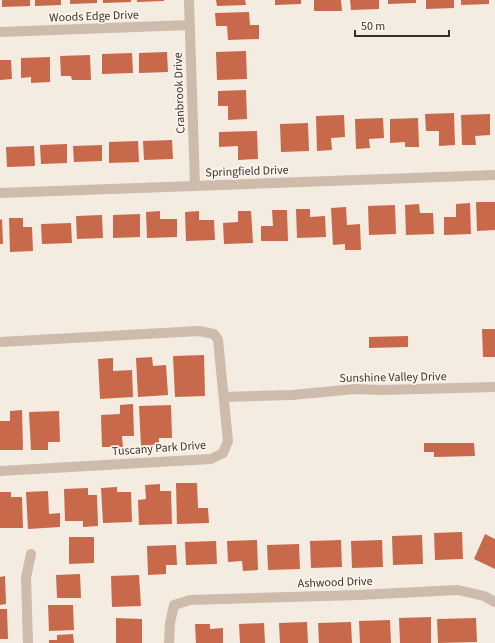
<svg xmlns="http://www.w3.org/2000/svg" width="495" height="643" font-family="'Source Sans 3',sans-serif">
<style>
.building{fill:#c8694b}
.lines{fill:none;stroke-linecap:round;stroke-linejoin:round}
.minor{stroke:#cdbbac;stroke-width:10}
.labels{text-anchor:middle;stroke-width:3.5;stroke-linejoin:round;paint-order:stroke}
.street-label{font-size:12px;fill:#3b302b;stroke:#fbf5ee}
</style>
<rect width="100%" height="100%" fill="#f4ebe1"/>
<!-- building -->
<path class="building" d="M2,0H30V6L2,7Z
M35,0H61V5L35,6Z
M70,0H97V3L70,4Z
M103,0H131V2L103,3Z
M137,0H164V1L137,2Z
M216,0H245L246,5L217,6Z
M275,0H301V4L275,5Z
M314,0H341L342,11H314Z
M350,0H379V9L351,10Z
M388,0H416V3L388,4Z
M426,0H454V8L426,9Z
M461,0H489V4L461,5Z
M249,12L250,25H259V39L228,40L227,26H216L215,13Z
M246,51L247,79L217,80L216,52Z
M167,52L168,72L139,73V53Z
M132,53L133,73L102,74V54Z
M90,55L91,80H72L71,76H61L60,56Z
M50,57V82L31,83V77L21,78V58Z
M0,60H11L12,79L0,80Z
M246,90L247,119L228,120V106H218V91Z
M454,113L455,145L439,146V131H426L425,114Z
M490,114V135L475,136L476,145H462L461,115Z
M344,115L345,137L331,138L332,150L317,151L316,116Z
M383,118L384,138L369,139L370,148L356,149L355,119Z
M418,118L419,147H405V142L390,143V119Z
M308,123L309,151L281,152L280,124Z
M257,131L258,159L238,160V146L219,147V132Z
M172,140L173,159L144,160L143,141Z
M138,141L139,162L109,163V142Z
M67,144V163L41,164L40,145Z
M102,145V161L74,162L73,146Z
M34,146L35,166L7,167L6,147Z
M476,202H495V230L477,231Z
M470,203L471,234L444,235V217H456V204Z
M419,204L420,213H433L434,234L406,235L405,205Z
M395,205L396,234L369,235L368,206Z
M346,207L347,225L360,224L361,250H345V244L333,245L331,208Z
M296,209H310V217L325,216L326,237L297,238Z
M272,210H287L288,241H261V226H273Z
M160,211V219H177V237L147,238L146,212Z
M199,211V220H214L215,240L186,241L185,212Z
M238,211H251L253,243L224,244L223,223L238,222Z
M140,214V237L113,238V215Z
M102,215L103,238L77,239L76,216Z
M9,218H23V227H32L33,251L10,252Z
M2,219L3,244H0V220Z
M71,223L72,243L42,244L41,224Z
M482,329H495V357H483Z
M408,336V347L369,348V337Z
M204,355L205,396L175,397L173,356Z
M152,357L153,366L166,365L168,395L138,397L136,358Z
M113,358V371L132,370L133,397L100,399L98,359Z
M133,404L134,436H122L123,447H102L101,415L120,414V405Z
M171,405L172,438H159V445L141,446L139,406Z
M22,410L23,450H0V421H10V411Z
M59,411L60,442H48V450H31L29,412Z
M424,443H474L475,456L434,457V452H424Z
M176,483H197L198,508H208L209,523L177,524Z
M160,484V491H171L172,524L139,525L138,500L146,499L145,485Z
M117,487V492H131L132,522L103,523L101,488Z
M88,488V495H97L98,526L83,527V521H65L64,489Z
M48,491L49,514L60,513V527L28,529L26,492Z
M0,492H11V497H22L23,528H0Z
M462,532L463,559L435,560L434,533Z
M485,534L495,539V569L474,559Z
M422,535L423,564L393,565L392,536Z
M69,537H94V563L69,564Z
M257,540L258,570L243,571L242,561L228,562L227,541Z
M341,540L342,567L311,568L310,541Z
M382,540L383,567L352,568L351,541Z
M216,541L217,564L186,565L185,542Z
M299,544L300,569L268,570L267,545Z
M176,545L177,565H166V574L148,575L147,546Z
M80,574L81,598H57L56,575Z
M139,575L141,606L112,607L111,576Z
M5,576L6,604L0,605V577Z
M48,605H73L74,630L49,631Z
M0,609H7L8,639H0Z
M431,617V643H400L399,618Z
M116,618L142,619V643H116Z
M476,618L477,642L438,643L437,619Z
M390,620L391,643H360L359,621Z
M307,622L308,643H280L279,623Z
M351,622L352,643H319L318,623Z
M264,623L265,643H240L239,624Z
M195,624H210V629L223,628V643H196Z
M73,634L74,643H49V640H57V635Z"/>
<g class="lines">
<!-- minor -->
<path class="minor" d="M189,0L195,186
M0,32L190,25
M0,193L495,175
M0,342L199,331L214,334L218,340L228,441L223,453L211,459L0,471
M224,397L292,395L355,389L382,390L495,387
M28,643L26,578L31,554
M169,643L170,623L174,605L190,600L359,595L458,590L484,596L495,602"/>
</g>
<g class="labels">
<!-- street labels -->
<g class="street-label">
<text transform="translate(94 16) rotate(-2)" y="4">Woods Edge Drive</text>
<text transform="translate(179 93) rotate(-92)" y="4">Cranbrook Drive</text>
<text transform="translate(247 171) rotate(-2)" y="4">Springfield Drive</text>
<text transform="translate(393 377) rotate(-1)" y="4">Sunshine Valley Drive</text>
<text transform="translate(159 448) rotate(-4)" y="4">Tuscany Park Drive</text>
<text transform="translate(335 582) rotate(-2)" y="4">Ashwood Drive</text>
</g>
</g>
<!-- scale -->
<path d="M355 30v6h94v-6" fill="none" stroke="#3b302b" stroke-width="2"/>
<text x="361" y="30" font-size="12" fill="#3b302b" stroke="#fbf5ee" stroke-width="3" paint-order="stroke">50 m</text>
</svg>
